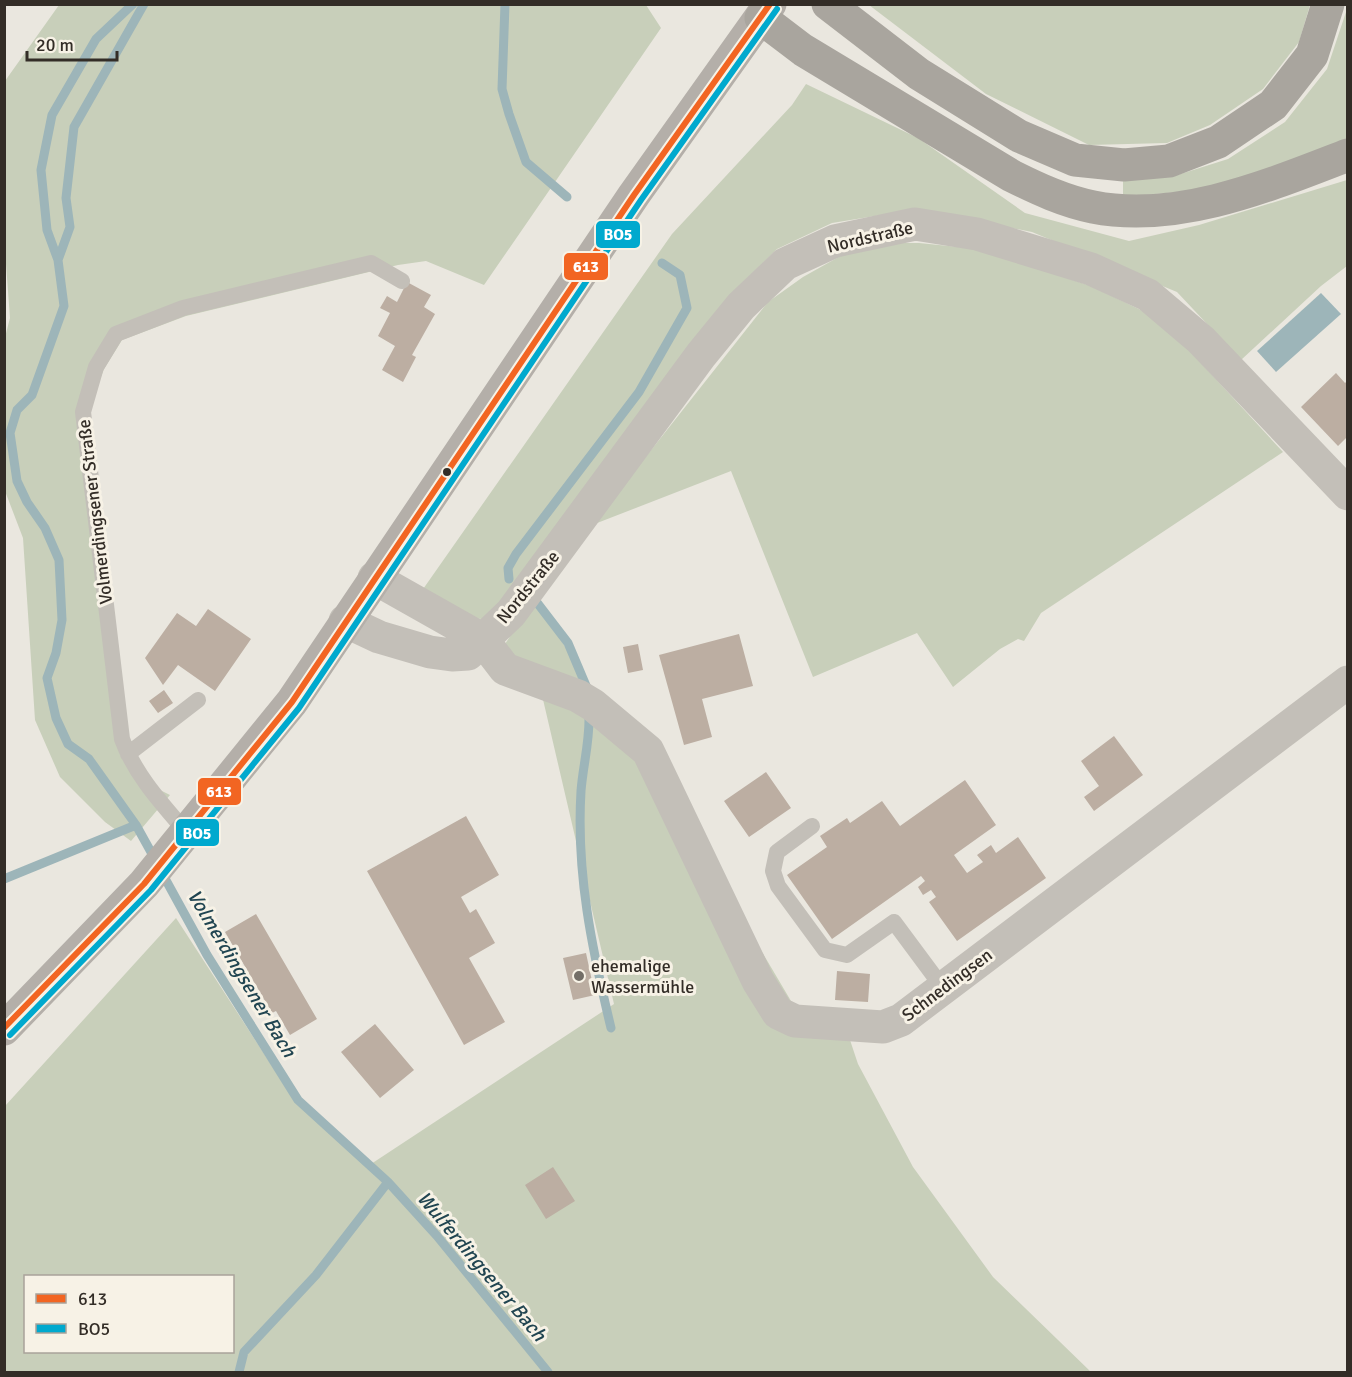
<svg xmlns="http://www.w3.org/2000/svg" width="1352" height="1377" font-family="Signika,sans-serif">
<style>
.green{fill:#c8cfba;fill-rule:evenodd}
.water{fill:#9db5b9}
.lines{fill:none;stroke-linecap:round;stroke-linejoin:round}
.stream{stroke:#9db5b9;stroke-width:9}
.building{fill:#bcaea2}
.lane{stroke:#c3bfb8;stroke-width:16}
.street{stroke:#c3bfb8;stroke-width:33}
.secondary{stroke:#b4afa9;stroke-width:33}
.highway{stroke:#a9a59e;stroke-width:33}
.bus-1-casing{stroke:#f7f2e6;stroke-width:10}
.bus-2-casing{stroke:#f7f2e6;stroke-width:10}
.bus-1{stroke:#f26522;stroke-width:6}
.bus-2{stroke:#00a9ce;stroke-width:6}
.bus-dot{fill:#332d27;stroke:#f7f2e6;stroke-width:2}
.poi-dot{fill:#736e67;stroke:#f7f2e6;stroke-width:2}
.labels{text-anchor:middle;stroke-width:6;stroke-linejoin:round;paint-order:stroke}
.street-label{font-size:18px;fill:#332d27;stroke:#f7f2e6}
.poi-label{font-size:18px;fill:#332d27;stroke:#f7f2e6;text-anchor:start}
.water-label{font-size:20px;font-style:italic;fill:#214551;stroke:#f7f2e6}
.line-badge{stroke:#f7f2e6;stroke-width:2}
.badge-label{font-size:16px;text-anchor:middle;font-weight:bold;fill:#fff}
</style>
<rect width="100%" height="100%" fill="#eae7df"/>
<!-- green -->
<path class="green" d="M59,5H646L661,28L484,285L426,261L398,265L186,316L122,340L104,369L88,410L127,738L150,785L170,795L131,841L105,822L60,777L35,720L23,538L5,491L4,341L10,318L4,237L5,81Z
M869,5H1310L1299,42L1263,89L1210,125L1167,143L1089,145L986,94Z
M1347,9V140L1287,164L1198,190L1123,197V179L1171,177L1228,159L1285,122L1327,69Z
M806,84L918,138L1025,213L1129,241L1199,225L1347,180V266L1321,286L1241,360L1177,292L1032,232L918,209L832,223L777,249L731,294L510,598L482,619L465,618L421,592L672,234L792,105Z
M891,243H919L978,249L1091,286L1143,311L1177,337L1283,452L1041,613L1024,641L1018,639L1000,649L953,687L917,633L813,677L731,471L592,525L768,302L803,277L844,254Z
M538,594L549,619L596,700L656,773L791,1001L848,1034L858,1064L913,1167L993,1277L1091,1372H5V1106L176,918L296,1103L368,1166L614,1004L538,678L503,647ZM26,1276H232V1352H26Z"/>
<!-- water -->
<path class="water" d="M1321,293L1341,314L1276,372L1257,351Z"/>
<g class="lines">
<!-- stream -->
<path class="stream" d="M144,4L74,127L66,198L70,227L58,260L64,306L32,395L17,410L10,433L17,481L27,502L45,528L59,560L62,620L56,653L47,678L56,718L68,744L89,759L136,825L156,861
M505,4L502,89L509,114L526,162L567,197
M58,260L47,230L41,170L52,115L96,39L133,4
M509,579L508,568L516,554L639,392L687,308L680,275L662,263
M532,596L568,643L587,688
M589,714C590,741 583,765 581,791C576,873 592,949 611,1028
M162,873L207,955L298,1100L388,1182L316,1275L244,1352L239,1372
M4,879L136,825
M388,1182L437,1236L548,1372"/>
</g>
<!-- building -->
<path class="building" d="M407,282L431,295L424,307L435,314L412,355L416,357L403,382L382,370L395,346L378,336L390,313L380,308L387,296L397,302Z
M1336,373L1345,383L1348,380V436L1338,446L1301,407Z
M208,609L251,639L215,691L178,665L163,685L145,658L177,613L196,626Z
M739,634L753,686L702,699L712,737L684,745L659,655Z
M638,644L643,670L628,673L623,647Z
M164,690L173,703L158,713L149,701Z
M1114,736L1143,775L1094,811L1084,797L1099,786L1081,761Z
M766,772L791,808L749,837L724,801Z
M965,780L996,825L954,855L967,873L983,862L977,855L991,845L996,853L1018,837L1046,878L957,941L929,902L936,897L931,890L923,895L918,887L925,881L921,876L832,939L787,875L827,847L820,836L847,818L850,823L882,801L900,826Z
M466,816L499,875L461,897L470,913L476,909L495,943L469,958L505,1022L464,1045L367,871Z
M256,914L317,1019L290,1035L276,1011L272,1013L225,932Z
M586,953L595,995L573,1000L563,958Z
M837,971L870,974L868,1002L835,1000Z
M375,1024L414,1070L380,1098L341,1052Z
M553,1167L575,1201L546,1219L525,1185Z"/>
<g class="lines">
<!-- lane -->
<path class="lane" d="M128,754L198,700
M812,826L777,852L773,871L778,886L825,950L847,955L894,922L943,988
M187,833C162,804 135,775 122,739L83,412L96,367L116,334L183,308L371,263L402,281"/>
<!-- street -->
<path class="street" d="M374,578L482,639L505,669L578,696L593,705L648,751L758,981L778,1013L795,1021L883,1027L901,1020L1348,682
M345,621L379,637L430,652L452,655L468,654L511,613L701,355L741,306L785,264L835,241L915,224L977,234L1091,269L1148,295L1201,340L1348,494"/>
<!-- secondary -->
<path class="secondary" d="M4,1029L144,884L292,702L634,195L770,4"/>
<!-- highway -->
<path class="highway" d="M828,4L919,74L1019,136L1075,160L1124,165L1169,161L1218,142L1273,105L1312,55L1328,4
M761,18L803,50L1012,176C1038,189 1064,201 1093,207C1178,224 1270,185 1348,155"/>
<defs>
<path id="bus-1" d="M4,1028L144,884L292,702L634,195L770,4"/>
<path id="bus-2" d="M10,1035L151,890L299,708L641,200L777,9"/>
</defs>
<!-- bus-1 casing -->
<use href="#bus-1" class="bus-1-casing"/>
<!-- bus-2 casing -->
<use href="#bus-2" class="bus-2-casing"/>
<!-- bus-1 -->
<use href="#bus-1" class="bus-1"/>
<!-- bus-2 -->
<use href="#bus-2" class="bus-2"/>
</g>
<!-- markers -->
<circle class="bus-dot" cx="447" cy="472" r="5"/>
<circle class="poi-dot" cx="579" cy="976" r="6"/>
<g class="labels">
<!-- street labels -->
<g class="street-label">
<text transform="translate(870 237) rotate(-13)" y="6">Nordstraße</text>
<text transform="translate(95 512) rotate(-97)" y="6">Volmerdingsener Straße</text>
<text transform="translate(528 587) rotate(-51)" y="6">Nordstraße</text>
<text transform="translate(947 985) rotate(-37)" y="6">Schnedingsen</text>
</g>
<!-- poi labels -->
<g class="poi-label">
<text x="591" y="972">ehemalige<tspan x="591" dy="21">Wassermühle</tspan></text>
</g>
<!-- water labels -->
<g class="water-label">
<text transform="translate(242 973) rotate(59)" y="7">Volmerdingsener Bach</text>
<text transform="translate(482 1266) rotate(50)" y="7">Wulferdingsener Bach</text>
</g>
</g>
<g class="line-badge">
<rect x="595" y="220" width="46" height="29" rx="6" fill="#00a9ce"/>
<rect x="563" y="252" width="46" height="29" rx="6" fill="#f26522"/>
<rect x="197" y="777" width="45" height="29" rx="6" fill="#f26522"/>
<rect x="175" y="818" width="45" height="29" rx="6" fill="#00a9ce"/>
</g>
<g class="badge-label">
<text x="618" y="240">BO5</text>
<text x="586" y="272">613</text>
<text x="219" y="797">613</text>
<text x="197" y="839">BO5</text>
</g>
<!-- border -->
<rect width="1352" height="1377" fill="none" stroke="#332d27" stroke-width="12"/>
<!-- legend -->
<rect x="24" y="1275" width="210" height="78" fill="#f7f2e6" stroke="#a9a39a" stroke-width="1.5"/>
<rect x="36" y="1294" width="30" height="9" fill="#f26522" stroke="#a9a39a" stroke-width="1.5"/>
<text x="78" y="1305" font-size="18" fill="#332d27">613</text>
<rect x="36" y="1324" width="30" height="9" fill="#00a9ce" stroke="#a9a39a" stroke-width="1.5"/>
<text x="78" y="1335" font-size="18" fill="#332d27">BO5</text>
<!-- scale -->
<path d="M27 51v9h90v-9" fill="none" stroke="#332d27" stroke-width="3"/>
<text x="36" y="51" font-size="18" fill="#332d27" stroke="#f7f2e6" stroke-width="4.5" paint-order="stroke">20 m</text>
</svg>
